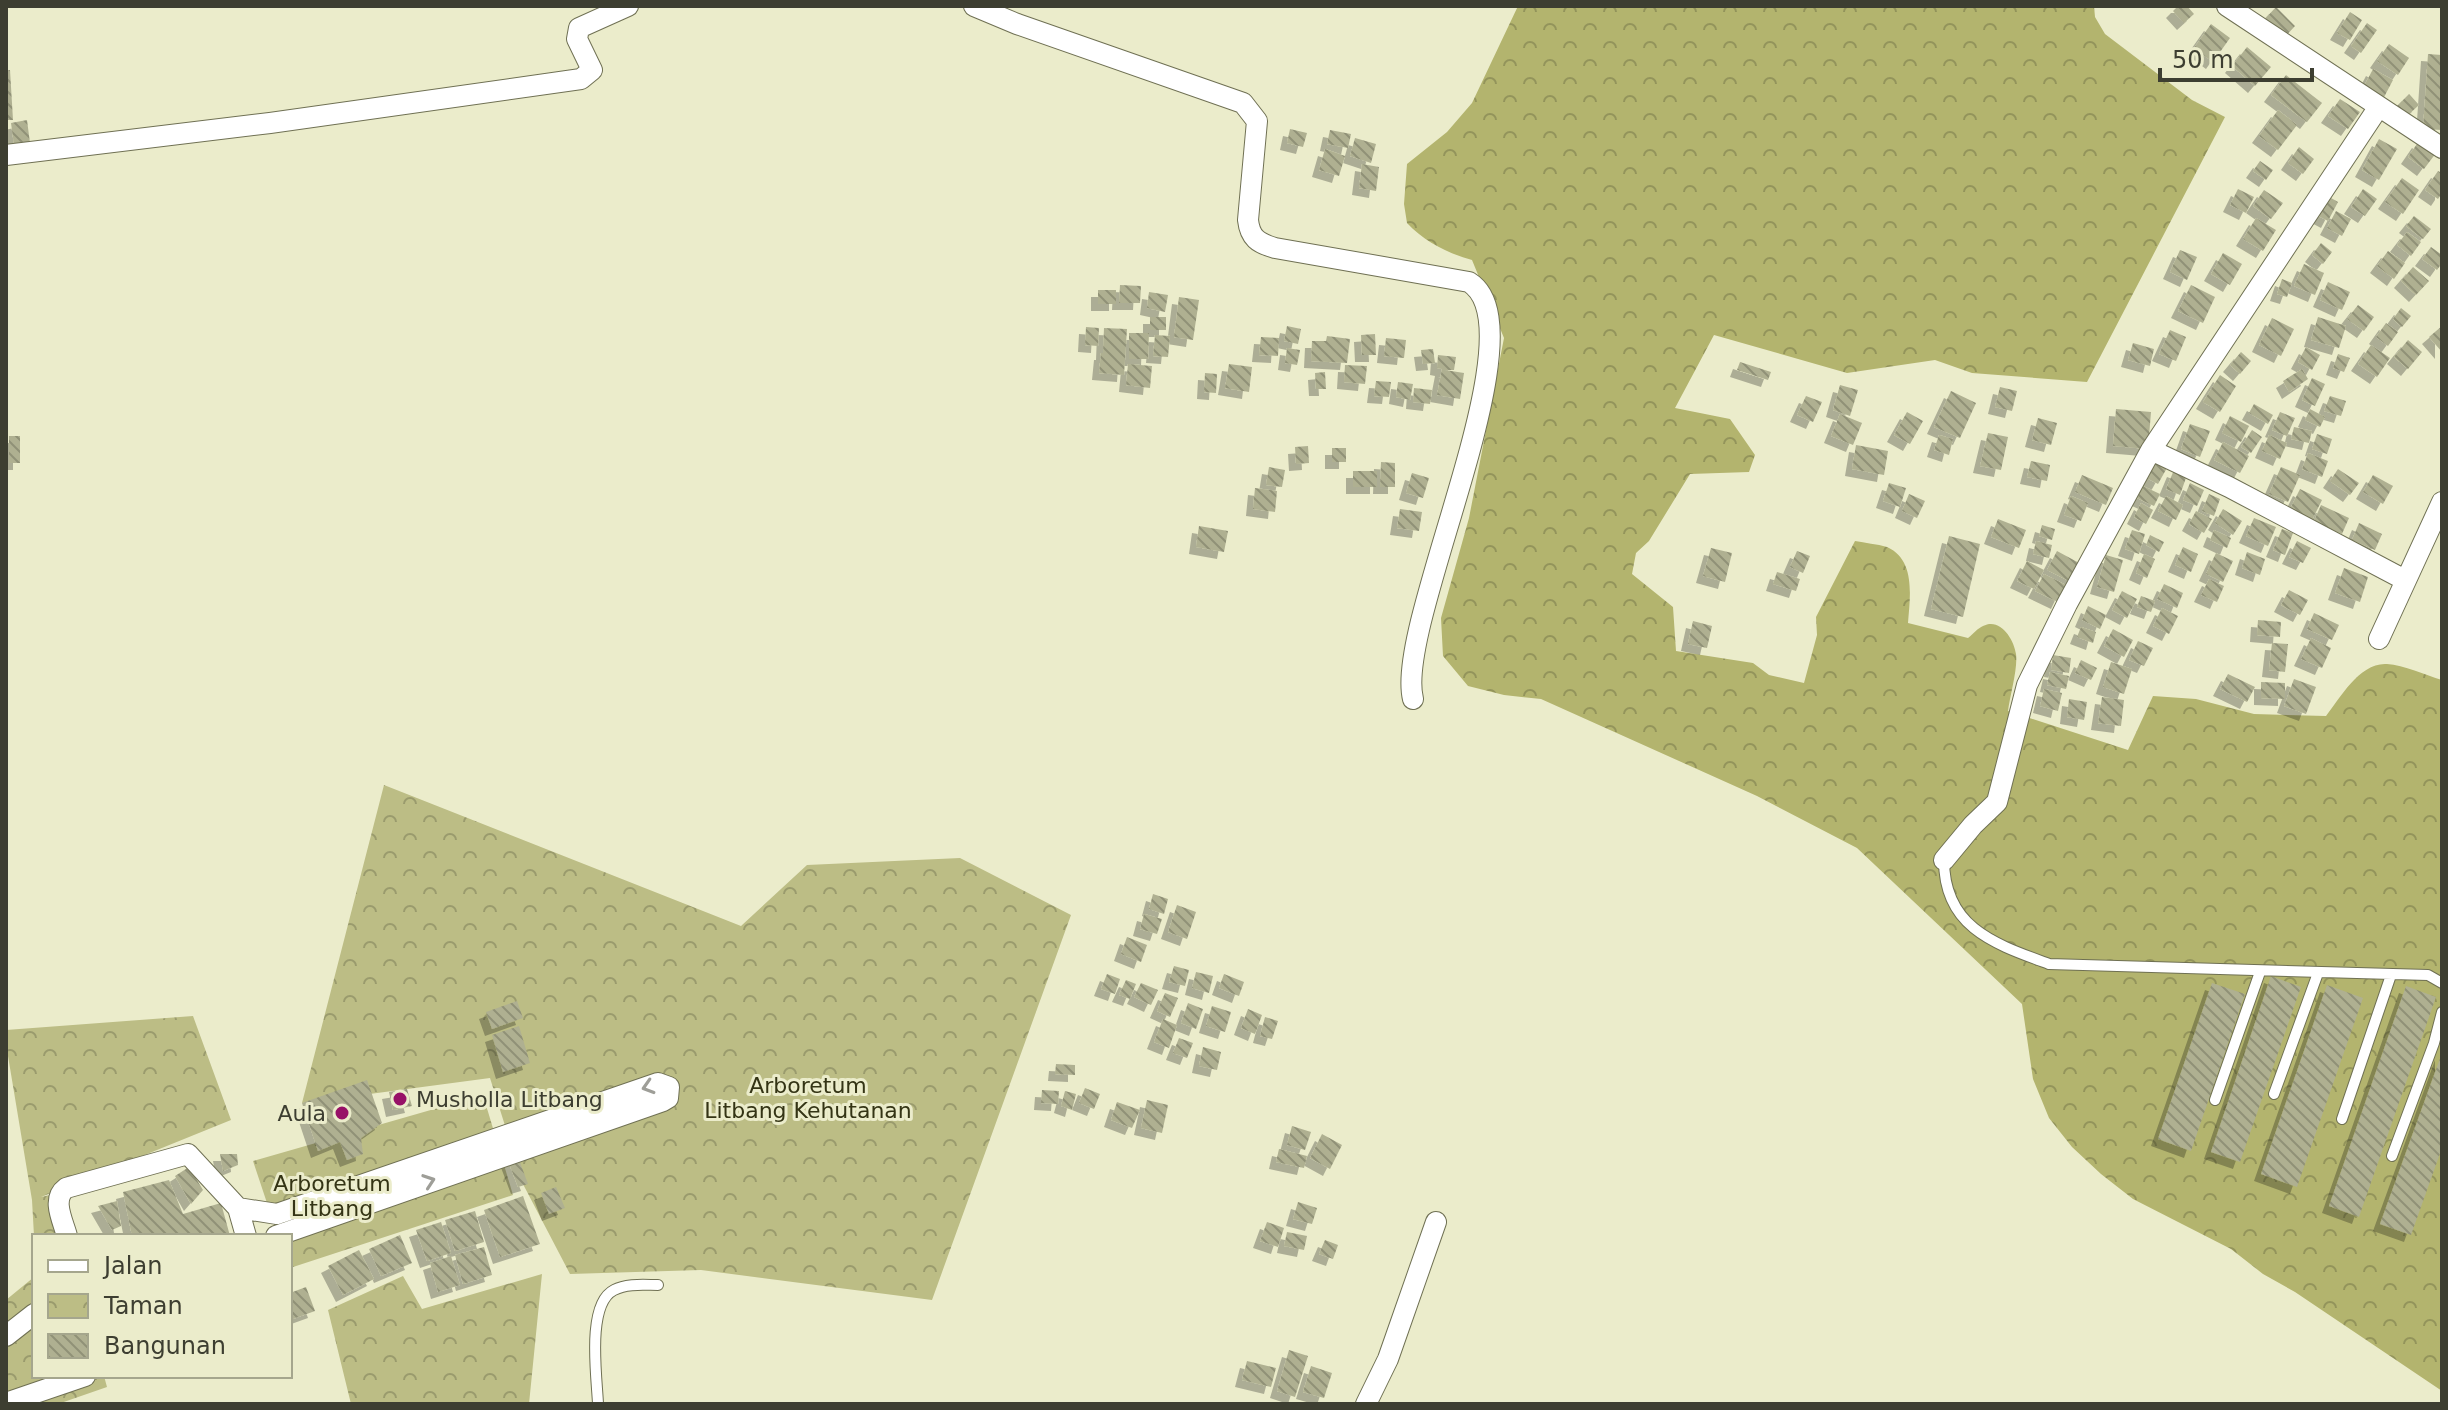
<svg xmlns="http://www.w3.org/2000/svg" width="2448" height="1410" font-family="'DejaVu Sans',sans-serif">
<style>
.forest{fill:url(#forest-crowns)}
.park{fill:url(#park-crowns)}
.building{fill:url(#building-back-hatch);filter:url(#shadow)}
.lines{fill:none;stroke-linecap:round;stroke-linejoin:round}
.lane-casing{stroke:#6f7053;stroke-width:12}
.street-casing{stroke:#6f7053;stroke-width:22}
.lane{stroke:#fff;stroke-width:10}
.street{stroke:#fff;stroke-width:20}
.oneway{stroke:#9e9e98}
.poi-dot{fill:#971167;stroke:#ebeccb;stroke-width:3}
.labels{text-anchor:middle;stroke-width:6;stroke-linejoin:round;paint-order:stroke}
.park-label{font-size:22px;fill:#343415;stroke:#ebeccb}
.poi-label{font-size:22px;fill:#3d3e31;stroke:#ebeccb;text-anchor:start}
</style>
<defs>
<pattern id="forest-crowns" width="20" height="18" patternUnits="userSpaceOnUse" patternTransform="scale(2)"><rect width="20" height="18" fill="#b3b46e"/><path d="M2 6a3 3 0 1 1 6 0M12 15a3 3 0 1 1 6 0" fill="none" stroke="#93945b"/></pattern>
<pattern id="park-crowns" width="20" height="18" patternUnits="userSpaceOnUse" patternTransform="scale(2)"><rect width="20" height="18" fill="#bcbd85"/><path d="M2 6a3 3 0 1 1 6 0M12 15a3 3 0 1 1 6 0" fill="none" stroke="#9a9b6d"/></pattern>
<pattern id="building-back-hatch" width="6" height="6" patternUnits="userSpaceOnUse" patternTransform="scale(2)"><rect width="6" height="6" fill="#afb091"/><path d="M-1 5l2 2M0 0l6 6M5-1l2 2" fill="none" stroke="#909177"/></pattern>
<filter id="shadow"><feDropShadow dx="-7" dy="7" stdDeviation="0" flood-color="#0004"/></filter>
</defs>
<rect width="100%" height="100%" fill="#ebeccb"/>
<!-- forest -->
<path class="forest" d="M1518,6H2094L2095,17L2105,34L2192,100L2225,117L2087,382L1972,373L1935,360L1847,373L1714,335L1675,408L1730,419L1755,455L1749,472L1690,474L1649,541L1636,553L1632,574L1673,607L1676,651L1753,663L1769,675L1804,683L1817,635L1816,617L1855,541C1865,543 1877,544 1887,547C1916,560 1910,597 1908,623L1968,638C1973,634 1978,628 1983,626C2000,617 2014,639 2016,654C2018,668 2010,696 2008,711L2128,750L2153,696L2196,699L2254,714L2326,716C2340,698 2360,662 2387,664C2404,665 2425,675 2442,680V1391L2295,1292L2263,1274L2231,1249L2133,1199L2101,1174L2072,1147L2049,1118L2033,1079L2022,1004L1857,848L1757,796L1541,699L1504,695L1468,686L1443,656L1441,618L1469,518L1504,338L1472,260C1447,253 1425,242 1407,223L1404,204L1407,164L1447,132L1472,103Z"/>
<!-- park -->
<path class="park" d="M384,785L741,926L807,865L960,858L1071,915L932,1300L701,1270L570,1274L524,1186L490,1078L302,1103Z
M193,1016L231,1120L41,1197L60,1193L70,1236H34L32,1200L6,1044V1030Z
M483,1095L513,1195L290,1268V1236H278L253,1161Z
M542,1274L529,1404H351L328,1310L403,1276L422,1309Z
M34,1277V1376H104L107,1387L58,1404H6V1300Z"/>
<!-- building -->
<path class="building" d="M2178,6H2187L2194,14L2184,23L2173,11Z
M2276,7L2295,26L2282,40L2263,21Z
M2350,12L2362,20L2350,40L2337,33Z
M2367,23L2377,30L2361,53L2351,46Z
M2211,24L2230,38L2213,62L2194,48Z
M2389,44L2409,58L2398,75L2377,61Z
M2247,47L2271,67L2255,86L2232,66Z
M2428,54L2442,55V130L2423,129Z
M2373,69L2393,80L2382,101L2362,90Z
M6,70H10L13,120H6Z
M2286,75L2322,103L2307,122L2271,95Z
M2409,94L2419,105L2406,117L2396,107Z
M2340,99L2360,112L2348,129L2328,116Z
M2278,110L2297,125L2278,150L2259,136Z
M27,120L30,143L14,145L11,123Z
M1290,129L1307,133L1303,147L1287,143Z
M1330,130L1351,134L1348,148L1327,144Z
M1355,138L1376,144L1371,163L1350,156Z
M2379,139L2397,149L2379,180L2362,170Z
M2419,141L2436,153L2424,169L2408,157Z
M2299,147L2314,159L2303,174L2288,163Z
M1325,149L1345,156L1339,176L1319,170Z
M2260,161L2273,170L2266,180L2253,171Z
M1362,164L1379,167L1376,191L1359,188Z
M2438,171L2442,173V193L2438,199L2425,190Z
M2402,178L2419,190L2403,214L2385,202Z
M2238,189L2254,197L2246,213L2230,205Z
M2363,189L2377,199L2365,216L2351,207Z
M2264,190L2283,203L2271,219L2253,206Z
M2324,194L2338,202L2328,221L2313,213Z
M2336,211L2351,219L2342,236L2327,228Z
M2414,216L2431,229L2423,239L2406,226Z
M2256,218L2276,230L2263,251L2243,239Z
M2407,232L2421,242L2411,256L2397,245Z
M2321,243L2332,252L2323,264L2312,255Z
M2431,247L2442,255V263L2437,270L2422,259Z
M2180,250L2197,257L2187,280L2170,272Z
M2388,251L2405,263L2394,279L2377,266Z
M2223,253L2242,264L2230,285L2211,274Z
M2304,264L2324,273L2315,295L2294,286Z
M2413,267L2429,281L2416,295L2401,281Z
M2282,279L2292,283L2287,297L2277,294Z
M2328,282L2350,292L2342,310L2320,300Z
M1120,285L1141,286L1140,303H1119Z
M2191,285L2215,297L2203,323L2178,311Z
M1098,290H1116V304H1098Z
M1149,292L1168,295L1165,312L1147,308Z
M1179,297L1199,300L1193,340L1174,337Z
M2358,305L2374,317L2364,331L2347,319Z
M2401,308L2411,316L2402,327L2393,319Z
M1150,317H1166V330H1150Z
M2318,317L2346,326L2339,348L2311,340Z
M2272,318L2294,329L2281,356L2259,345Z
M2386,323L2398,332L2388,346L2376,337Z
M1287,326L1301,329L1298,344L1284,341Z
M2442,326V352L2429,337Z
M1086,327L1099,328L1098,346L1085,345Z
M1104,328L1127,329L1124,375L1099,373L1101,353H1103Z
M2170,330L2186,337L2176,361L2159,354Z
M1129,333H1149L1148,359H1129Z
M1375,334L1376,355H1362L1361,335Z
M1155,335L1170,336L1168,357L1153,356Z
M1327,336L1350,339L1347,363L1311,361L1312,341H1326Z
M1261,337L1279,338L1278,356L1259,355Z
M1386,338L1406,340L1404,358L1384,356Z
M2408,340L2422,352L2408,369L2394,357Z
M2133,343L2154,349L2150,366L2128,360Z
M2371,345L2390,358L2377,377L2358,364Z
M2306,347L2320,355L2312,370L2298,362Z
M1287,348L1300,350L1297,365L1285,363Z
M1433,349L1435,363L1423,364L1421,350Z
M2241,352L2251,361L2240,374L2230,365Z
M2338,354L2350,358L2344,372L2333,368Z
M1438,355L1456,357L1454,370H1445L1464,373L1460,399L1437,395L1442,369L1437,368Z
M1740,362L1771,372L1768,380L1737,370Z
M1128,364L1152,366L1150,388L1126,385Z
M1229,364L1252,367L1249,392L1225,388Z
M1345,365L1367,366L1365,384L1344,382Z
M2302,369L2308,379L2289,392L2283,381Z
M1325,372L1326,389H1316L1315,373Z
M1205,373L1217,374L1216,393L1204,392Z
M2220,375L2236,386L2220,412L2203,402Z
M2312,378L2325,384L2315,406L2302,400Z
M1376,381L1391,382L1389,397L1374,396Z
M1398,382L1413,384L1410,400L1396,397Z
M1840,385L1858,390L1850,416L1833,410Z
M2000,387L2017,391L2012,411L1995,407Z
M1414,388L1432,390L1430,404L1413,402Z
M1951,391L1976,403L1960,438L1934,427Z
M1806,396L1822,402L1813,422L1797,415Z
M2330,396L2346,401L2341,416L2324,411Z
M2254,404L2273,415L2268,424L2249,413Z
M2116,409L2151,412L2148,449L2113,446Z
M2310,409L2325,417L2320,427L2305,420Z
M1907,412L1923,421L1910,444L1894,435Z
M2280,412L2295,418L2287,436L2272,430Z
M1840,414L1862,423L1853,445L1831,436Z
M2230,416L2249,426L2241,442L2222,433Z
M2038,418L2057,423L2051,445L2032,440Z
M2190,424L2210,431L2200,457L2181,449Z
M2294,427L2312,431L2309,443L2291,439Z
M2252,430L2262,437L2251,453L2241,447Z
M1988,433L2008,437L2001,470L1980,466Z
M2317,434L2332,439L2327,454L2312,449Z
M1939,435L1953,439L1949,455L1934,450Z
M2269,435L2287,443L2280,459L2262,451Z
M9,436H20V463H9Z
M2223,442L2249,456L2240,473L2214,460Z
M1856,445L1888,451L1884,475L1852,469Z
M1308,446L1309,463L1296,464L1295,447Z
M1332,448H1346V462H1332Z
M2308,453L2328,461L2322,477L2302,469Z
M2153,458L2168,466L2158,484L2143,476Z
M2031,461L2050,465L2047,481L2027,477Z
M1381,462L1395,463V487H1380Z
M1269,467L1285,470L1282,487L1266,485Z
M2281,467L2300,475L2288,502L2269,494Z
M2338,469L2359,483L2350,495L2330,481Z
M2174,470L2187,475L2180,495L2166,489Z
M1353,471H1377V487H1353Z
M1412,473L1429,478L1423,498L1406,493Z
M2082,475L2113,488L2106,505L2075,492Z
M2373,475L2393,486L2383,504L2363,492Z
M1889,483L1906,488L1900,507L1883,501Z
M2190,483L2204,490L2197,506L2183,500Z
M2143,486L2160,494L2154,506L2137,498Z
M1255,488L1277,491L1275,512L1253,509Z
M2300,489L2322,500L2311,522L2289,511Z
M1909,494L1925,501L1917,518L1902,511Z
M2209,494L2220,499L2214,516L2202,511Z
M2071,496L2088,503L2081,521L2064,515Z
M2166,496L2183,505L2176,520L2158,511Z
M2141,503L2153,510L2146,524L2134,517Z
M2321,505L2349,518L2342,534L2314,521Z
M1400,509L1422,512L1419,531L1397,528Z
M2223,509L2242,521L2233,535L2215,523Z
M2196,511L2212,519L2204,533L2189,524Z
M2254,518L2276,527L2268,546L2246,536Z
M1998,519L2026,530L2019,548L1991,537Z
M2359,523L2382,534L2375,550L2352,540Z
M2042,525L2055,529L2052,540L2039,536Z
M1199,526L1228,531L1224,552L1196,547Z
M2282,529L2293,533L2285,555L2273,550Z
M2132,530L2145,534L2139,554L2125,549Z
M2214,530L2231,538L2227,548L2210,540Z
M2150,535L2164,542L2159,552L2146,545Z
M1949,536L1980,544L1963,617L1931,609Z
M2036,541L2052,545L2049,558L2033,554Z
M2297,541L2311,548L2303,563L2289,557Z
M2183,547L2198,554L2191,572L2175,565Z
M1711,548L1732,553L1725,582L1703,576Z
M1797,551L1810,556L1803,573L1790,567Z
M2057,551L2081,564L2071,582L2047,570Z
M2247,552L2265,559L2260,575L2242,568Z
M2216,553L2233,561L2223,582L2206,574Z
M2144,554L2155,559L2147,578L2136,573Z
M2106,555L2123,560L2114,592L2097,587Z
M2027,561L2044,570L2034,589L2017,581Z
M2344,568L2368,577L2360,602L2335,593Z
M1777,572L1800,579L1796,591L1773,584Z
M2044,574L2066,585L2058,602L2035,591Z
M2209,579L2224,586L2217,602L2201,595Z
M2164,584L2183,593L2177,608L2157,599Z
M2289,590L2308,600L2300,615L2281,605Z
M2122,591L2137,599L2127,618L2112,610Z
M2141,596L2155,601L2151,612L2137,607Z
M2088,606L2106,615L2100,629L2082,620Z
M2162,608L2178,616L2169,634L2153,626Z
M2314,613L2339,625L2332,640L2307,629Z
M2258,620L2281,622L2280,637L2257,635Z
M1693,621L1712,626L1707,648L1688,644Z
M2081,627L2096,632L2093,643L2077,637Z
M2113,629L2133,640L2124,657L2104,646Z
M2311,638L2331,648L2322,668L2301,659Z
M2138,641L2153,648L2144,666L2129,660Z
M2272,643L2288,644L2285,672L2269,670Z
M2053,655L2071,658L2069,673L2051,670Z
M2081,660L2097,668L2091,680L2075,673Z
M2111,662L2132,669L2124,694L2103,687Z
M2050,672L2069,676L2066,689L2047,685Z
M2228,674L2255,687L2247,702L2220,689Z
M2294,679L2316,687L2306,714L2284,706Z
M2261,682L2285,683V699L2261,698Z
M2044,689L2062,693L2058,711L2040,706Z
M2102,697L2124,700L2121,726L2098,723Z
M2069,699L2087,702L2084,720L2067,717Z
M1153,894L1168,899L1164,914L1149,909Z
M1177,905L1196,912L1187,939L1168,932Z
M1144,914L1162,919L1157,934L1140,929Z
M1127,937L1147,945L1141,962L1121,954Z
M1174,966L1189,970L1185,986L1169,982Z
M1196,972L1213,976L1209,993L1192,988Z
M1107,974L1120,979L1115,994L1101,989Z
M1224,974L1244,982L1239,996L1219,988Z
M2271,976L2301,987L2240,1162L2211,1152Z
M1126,980L1136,984L1130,999L1119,995Z
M1141,983L1158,990L1151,1005L1134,997Z
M2212,983L2245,994L2191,1151L2158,1139Z
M2327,985L2363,998L2297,1187L2261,1174Z
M2406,986L2436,997L2359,1217L2329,1206Z
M1165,993L1178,998L1170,1017L1157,1011Z
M517,1001L523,1018L492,1029L486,1012Z
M1188,1003L1203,1009L1196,1029L1181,1023Z
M1212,1006L1231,1012L1225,1032L1206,1026Z
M1248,1009L1262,1015L1255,1034L1241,1028Z
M1265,1017L1278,1021L1272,1039L1260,1036Z
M1163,1019L1177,1025L1169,1048L1154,1042Z
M519,1026L530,1063L503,1072L492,1035Z
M1179,1038L1193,1043L1187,1058L1173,1053Z
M1203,1047L1221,1052L1217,1070L1199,1066Z
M2442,1053V1148L2411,1235L2380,1224Z
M1056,1064L1075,1065V1075L1055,1074Z
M367,1080L382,1123L361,1138L363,1154L347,1160L340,1142L318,1151L302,1103Z
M1085,1088L1100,1094L1094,1109L1079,1103Z
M407,1089L412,1106L393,1110L389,1092Z
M1042,1090L1059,1091L1058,1104L1041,1103Z
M1065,1091L1076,1094L1072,1110L1061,1106Z
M1147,1100L1168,1105L1162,1133L1141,1128Z
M1117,1102L1140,1110L1132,1128L1111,1120Z
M1292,1126L1311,1132L1305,1150L1287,1145Z
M1322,1134L1342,1145L1330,1169L1310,1158Z
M1279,1149L1307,1156L1304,1168L1276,1162Z
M220,1154H237L238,1165L223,1171Z
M517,1154L528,1184L518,1187L507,1158Z
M189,1167L203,1190L191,1204L175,1176Z
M169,1180L183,1214L221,1203L230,1236H132L123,1192Z
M556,1187L565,1208L549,1214L541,1193Z
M523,1196L540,1244L500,1257L484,1210Z
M117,1201L121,1226L112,1230L98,1206Z
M1298,1202L1317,1208L1312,1224L1293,1219Z
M475,1211L484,1242L455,1251L445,1220Z
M441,1222L451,1253L427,1261L416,1230Z
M1267,1222L1284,1228L1278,1247L1260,1241Z
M1287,1232L1307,1236L1304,1250L1284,1246Z
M400,1235L412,1263L381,1276L369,1249Z
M1325,1240L1338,1245L1333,1259L1319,1254Z
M484,1247L492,1275L463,1284L455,1255Z
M359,1250L374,1279L343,1295L328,1266Z
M451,1256L460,1285L438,1292L430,1263Z
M306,1287L315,1311L290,1320V1293Z
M1289,1350L1308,1356L1295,1397L1277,1391Z
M1247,1361L1276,1368L1271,1387L1242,1380Z
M1311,1366L1332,1373L1324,1398L1303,1392Z"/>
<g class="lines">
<defs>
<path id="lane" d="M1944,860C1944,928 1995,944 2049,964L2428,975L2442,983
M2274,1094L2318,973
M2215,1100L2260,972
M2342,1119L2391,975
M2392,1156L2434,1043L2442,1012
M598,1404C597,1378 586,1304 614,1290C627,1283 645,1285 658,1285"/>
<path id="street" d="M974,6L1017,24L1243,103L1257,121L1248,220C1250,238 1258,243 1275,248L1469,282C1543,328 1394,624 1413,699
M2227,6L2442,148
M6,155L270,123L581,79L592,70L577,39L579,28L628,6
M2151,450L2229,487L2405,580
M2379,639L2442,502
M1944,860L1973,825L1997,802L2027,685L2067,604L2151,450L2378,108
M238,1208L277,1214L658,1083L669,1087L668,1098L663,1101L276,1236
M67,1236C63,1221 51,1199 66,1188L188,1154L238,1208L246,1236
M6,1336L34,1314
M6,1403L85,1376
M1366,1404L1388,1359L1436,1222"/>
</defs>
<!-- lane casing -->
<use href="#lane" class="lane-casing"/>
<!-- street casing -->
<use href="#street" class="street-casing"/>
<!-- lane -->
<use href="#lane" class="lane"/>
<!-- street -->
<use href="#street" class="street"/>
</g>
<!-- one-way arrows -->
<defs><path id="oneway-chevron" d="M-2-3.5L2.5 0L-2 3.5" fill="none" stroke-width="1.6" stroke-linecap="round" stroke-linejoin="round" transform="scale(2)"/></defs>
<g class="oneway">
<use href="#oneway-chevron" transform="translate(648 1087) rotate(163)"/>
<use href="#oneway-chevron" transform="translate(429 1181) rotate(-19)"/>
</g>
<!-- markers -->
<g class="poi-dot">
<circle cx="400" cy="1099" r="8"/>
<circle cx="342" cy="1113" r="8"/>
</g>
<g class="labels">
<!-- park labels -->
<g class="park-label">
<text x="808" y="1093">Arboretum<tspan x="808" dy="25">Litbang Kehutanan</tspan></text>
<text x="332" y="1191">Arboretum<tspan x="332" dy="25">Litbang</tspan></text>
</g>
<!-- poi labels -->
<g class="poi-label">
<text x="416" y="1107">Musholla Litbang</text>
<text x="326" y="1121" text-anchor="end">Aula</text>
</g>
</g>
<!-- border -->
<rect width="2448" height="1410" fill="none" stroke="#3d3e31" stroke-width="16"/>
<!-- legend -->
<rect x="32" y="1234" width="260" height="144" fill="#ebeccb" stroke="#a5a68d" stroke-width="2"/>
<rect x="48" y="1260" width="40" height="12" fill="#ffffff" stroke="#a5a68d" stroke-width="2"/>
<text x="104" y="1274" font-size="24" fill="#3d3e31">Jalan</text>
<rect x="48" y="1294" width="40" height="24" fill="url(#park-crowns)" stroke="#a5a68d" stroke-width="2"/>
<text x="104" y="1314" font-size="24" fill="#3d3e31">Taman</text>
<rect x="48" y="1334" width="40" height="24" fill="url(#building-back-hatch)" stroke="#a5a68d" stroke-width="2"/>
<text x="104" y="1354" font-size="24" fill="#3d3e31">Bangunan</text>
<!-- scale -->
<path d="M2160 68v12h152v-12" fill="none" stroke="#3d3e31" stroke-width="4"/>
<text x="2172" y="68" font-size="24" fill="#3d3e31" stroke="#ebeccb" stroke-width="6" paint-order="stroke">50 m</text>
</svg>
